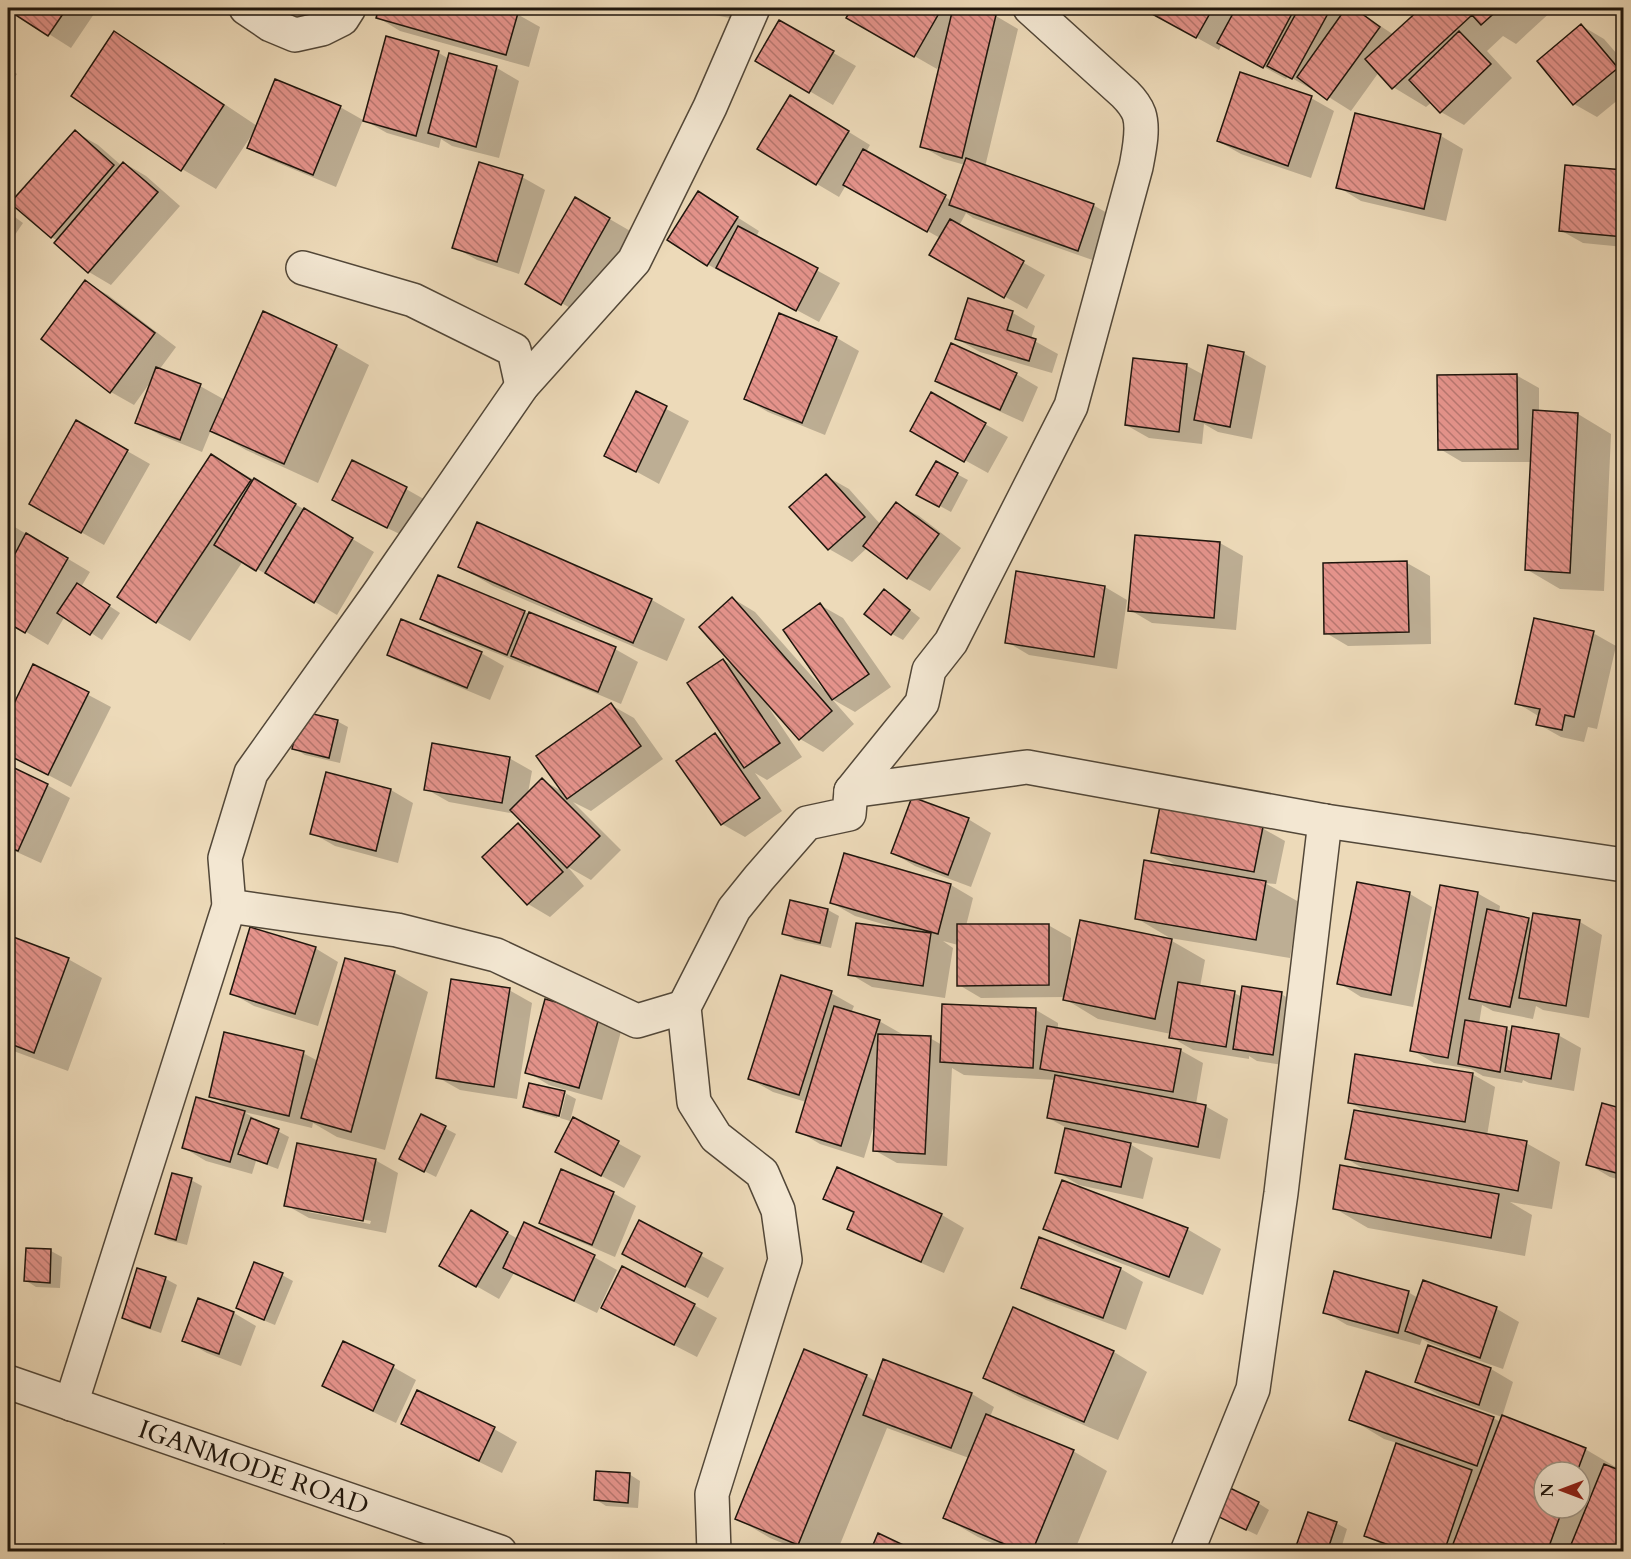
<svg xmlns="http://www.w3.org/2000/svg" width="1631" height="1559" font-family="Cardo,serif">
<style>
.shadow{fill:#0003;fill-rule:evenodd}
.building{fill:url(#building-back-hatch);stroke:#1f160d;stroke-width:1.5}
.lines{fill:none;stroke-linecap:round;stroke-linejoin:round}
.minor-casing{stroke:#524738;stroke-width:36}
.minor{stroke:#f3e7d2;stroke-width:33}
.labels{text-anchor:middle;stroke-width:4.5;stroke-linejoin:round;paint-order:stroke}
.street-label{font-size:26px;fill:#1f160d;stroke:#f3e7d2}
</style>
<defs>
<pattern id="building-back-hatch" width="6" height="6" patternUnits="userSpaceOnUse" patternTransform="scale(1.5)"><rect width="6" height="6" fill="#e4938b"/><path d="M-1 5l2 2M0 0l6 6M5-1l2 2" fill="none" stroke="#b87770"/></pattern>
</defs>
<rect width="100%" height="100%" fill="#eddab9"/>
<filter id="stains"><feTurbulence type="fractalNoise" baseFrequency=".00333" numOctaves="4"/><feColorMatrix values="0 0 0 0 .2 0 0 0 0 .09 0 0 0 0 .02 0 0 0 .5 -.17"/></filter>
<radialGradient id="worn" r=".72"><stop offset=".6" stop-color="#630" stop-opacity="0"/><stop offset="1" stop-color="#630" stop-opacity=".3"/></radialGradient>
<!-- shadow -->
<path class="shadow" d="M8,8H98L71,48Z
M380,8H493L517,14L540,27L529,67L400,31L377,17Z
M697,8H764L761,24L709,14Z
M854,8H972L971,10L996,16L1018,29L985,167L1093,205L1116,218L1101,263L973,218L966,213L959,226L1045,275L1027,309L931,255L940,238L846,185L839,197L817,184L813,110L870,145L866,152L952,201L965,165L944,159L921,146L941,62L937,69L848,18Z
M1146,8H1224L1235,14L1238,8H1360L1358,11L1394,35L1424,8H1555L1516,44L1503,36L1487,51L1512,78L1464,125L1441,112L1432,102L1426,107L1393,87L1379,72L1351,111L1316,89L1315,91L1288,76L1286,79L1222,44L1219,50L1145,9Z
M780,22L856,66L833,105L757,60Z
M1582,26L1604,39L1624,62V95L1597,117L1574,104Z
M115,33L148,53L257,126L275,81L340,107L363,120L336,187L271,160L248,147L254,134L253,133L216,189L182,169L73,96Z
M387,38L439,53L449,59L450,55L497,68L519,81L499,158L452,146L441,139L439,148L387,133L364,120Z
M8,67L17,74L8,87Z
M1311,98L1334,111L1311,178L1241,154L1218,141Z
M1356,114L1441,136L1463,149L1446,221L1361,201L1338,187Z
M75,132L98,145L122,166L124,163L146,176L180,206L111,285L89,272L58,241L51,237Z
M1624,172V247L1583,243L1560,230Z
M522,177L545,190L519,274L477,260L454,247Z
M699,193L759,231L756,237L840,283L819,322L731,275L730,277L707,264Z
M575,199L632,232L584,316L527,283Z
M8,212L23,223L8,245Z
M85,282L108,295L176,347L159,370L200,386L225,400L336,346L369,365L318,483L246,450L211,430L202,452L160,435L137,422L152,380L134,405L111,392L43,339Z
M969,300L1013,313L1035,326L1031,339L1058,354L1052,373L980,352L957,339Z
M780,315L837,338L859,351L825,435L768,412L746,399Z
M1243,353L1266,366L1252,439L1218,432L1204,424L1202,444L1149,438L1126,425L1187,366L1204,375Z
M1016,374L1038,387L1023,422L959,393L936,380Z
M1516,375L1539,388V412L1578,414L1611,434L1604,591L1560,589L1526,569L1532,462H1462L1440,449Z
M636,393L689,421L659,484L606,455Z
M932,394L1008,437L988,473L912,431Z
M76,422L150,464L104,545L31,504Z
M212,456L277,493L374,552L337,615L280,581V582L243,561L190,641L157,622L119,597Z
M936,463L968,480L951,512L918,494Z
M826,476L849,489L881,525L896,504L919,516L961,548L930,591L907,578L867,548L852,562L829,549L791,508Z
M406,489L429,502L410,539L356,513L334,500Z
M8,523L90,572L81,587L120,613L102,640L65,616L48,645L8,621Z
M478,524L652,600L685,619L667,661L493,586L460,567Z
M1136,536L1220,543L1243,556L1236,630L1152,623L1130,610Z
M1407,563L1430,576L1431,644L1348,646L1326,633L1324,564Z
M439,577L615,649L638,662L621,704L531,666L530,667L444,632L422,619Z
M1105,587L1127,600L1117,669L1029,655L1007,642Z
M884,591L895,598L920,618L903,640L892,634Z
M732,598L755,612L824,690L825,688L820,605L843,618L891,687L855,712L832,699L854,724L823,752L800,739L769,703L767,705L802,757L767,780L755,773L782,811L745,837L722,824L715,735L729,743L724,660L736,668Z
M1593,633L1616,646L1597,729L1588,727L1584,742L1561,737L1538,724L1540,717L1517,703Z
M481,653L504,666L490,700L411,667L389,654Z
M34,666L111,707L71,787L8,754V719Z
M611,705L634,718L663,759L591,811L573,802L621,850L591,880L568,867L584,886L550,917L528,904L518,825L535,835L516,814L449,802L426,789L509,758L532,771L528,793L542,780L565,793Z
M337,721L348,727L340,763L305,755L294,748Z
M8,767L47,785L70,798L41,863L8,848Z
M391,790L413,803L398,863L335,846L312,833Z
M968,819L991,833L971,887L915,866L893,853Z
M1262,828L1285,841L1276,884L1265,883L1299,902L1290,958L1170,938L1136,918L1181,868L1153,852Z
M845,855L951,885L973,898L966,926L1048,925L1071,938V962H1072L1081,922L1172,941L1205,960L1200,987L1234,993L1242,997L1281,994L1304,1007L1295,1067L1257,1061L1249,1056V1059L1193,1050L1171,1037V1034L1098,1019L1065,999V997L981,998L959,985L958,945L943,941L953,948L945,998L872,987L850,974L900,931V929L855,916L832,903Z
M1477,893L1500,906L1499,913L1528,919L1533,922H1580L1602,935L1589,1018L1543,1010L1536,1006L1533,1019L1493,1011L1482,1005L1479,1024L1507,1029L1513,1032L1558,1035L1581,1048L1574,1091L1529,1083L1523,1080L1522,1083L1483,1076L1471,1069L1434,1063L1412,1050Z
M1410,894L1432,907L1413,1007L1361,997L1339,983Z
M791,901L828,910L839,916L831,948L795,940L784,933Z
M8,936L68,959L102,978L68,1071L8,1049Z
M315,948L338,962L318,1026L254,1006L231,993Z
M346,959L395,973L428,992L385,1150L337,1137L313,1123L312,1128L244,1112L268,1126L289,1137L278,1169L256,1161L252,1174L206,1161L184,1148L229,1107L211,1096L303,1053L318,1061Z
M509,990L532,1003L517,1099L460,1090L437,1077Z
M831,993L854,1006L851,1013L879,1021L902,1034L901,1037L930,1038L942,1045L1036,1010L1058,1023V1029L1180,1050L1203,1063L1196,1104L1205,1106L1228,1119L1220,1159L1125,1141L1153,1158L1143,1199L1079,1185L1057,1172L1067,1128L1048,1118L1056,1080L964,1075L952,1068L947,1166L897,1163L874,1150V1125L864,1158L820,1144L798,1131L806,1102L773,1092L750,1079Z
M546,1000L622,1028L602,1100L549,1085L527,1072Z
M1472,1074L1495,1087L1487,1136L1526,1143L1560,1162L1552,1209L1510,1202L1532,1215L1525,1256L1368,1228L1334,1208L1369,1172L1347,1159L1370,1114L1349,1102Z
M565,1093L576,1099L570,1121L560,1118L566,1094H563L557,1118L535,1112L525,1106Z
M1624,1111V1181L1610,1177L1588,1164Z
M422,1116L456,1134L436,1177L412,1165Z
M574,1119L641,1156L624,1188L579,1164Z
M375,1160L398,1173L386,1233L309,1218L286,1205ZM308,1209L371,1221L370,1224L308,1212Z
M838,1169L942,1215L964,1228L944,1273L871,1241L849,1228L855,1214L825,1198Z
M191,1180L202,1186L187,1245L168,1240L157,1234Z
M613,1193L636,1206L615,1257L564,1235L541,1222Z
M472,1212L518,1239L525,1224L594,1257L617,1270L597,1313L514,1273L499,1299L441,1266Z
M639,1222L724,1268L708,1298L646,1266Z
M1045,1228L1187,1229L1221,1249L1203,1295L1079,1247Z
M1040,1239L1121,1269L1143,1282L1126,1330L1046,1300L1023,1287Z
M51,1251L62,1257L60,1288L36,1287L25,1280Z
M255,1264L282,1275L293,1281L275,1325L248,1314L237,1307Z
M138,1270L166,1279L177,1285L161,1333L134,1324L123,1318Z
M1424,1282L1497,1309L1519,1322L1503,1369L1429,1343L1422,1339L1420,1345L1347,1325L1325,1312L1408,1292L1418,1298Z
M199,1300L234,1313L256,1326L241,1366L207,1353L184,1340Z
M694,1305L717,1318L697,1357L625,1320Z
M1014,1309L1114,1352L1147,1372L1118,1440L1019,1397L985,1378Z
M1429,1347L1491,1369L1513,1382L1502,1417L1439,1395L1416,1382Z
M804,1351L867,1376L876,1382L884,1361L972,1394L994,1407L990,1417L1073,1451L1107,1471L1074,1552H1013L978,1537L945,1518L969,1458L887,1428L837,1552H804L770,1538L736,1518Z
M393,1367L416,1380L396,1423L346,1399L323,1386Z
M1493,1418L1501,1422L1585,1449L1619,1469L1618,1472L1624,1552H1394L1366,1535L1397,1443L1384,1439L1351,1419ZM1544,1472H1580V1508H1544Z
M403,1423L494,1429L517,1442L502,1473L425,1436Z
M629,1474L640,1481L638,1508L606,1506L595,1499Z
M1258,1503L1269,1510L1257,1535L1230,1522Z
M1336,1523L1347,1529L1340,1552H1303Z"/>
<!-- building -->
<path class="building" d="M8,8H67L48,36L8,10Z
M379,8H498L518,13L506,55L376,18Z
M852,8H942L914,57L846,18Z
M953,8H966L996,15L962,158L920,147Z
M1144,8H1213L1196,38L1143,9Z
M1236,8H1295L1263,68L1217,43Z
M1299,8H1331L1292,79L1267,66Z
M1346,8H1354L1380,27L1327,100L1297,77Z
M1421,8H1500L1481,25L1472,15L1392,89L1365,59Z
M779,20L834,51L809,93L755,61Z
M1581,24L1618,68L1573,105L1537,61Z
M114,31L224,105L181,171L71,96Z
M1459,31L1491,64L1440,113L1409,80Z
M386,36L439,51L416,136L363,121Z
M449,53L497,66L476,147L428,133Z
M1240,72L1312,96L1288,166L1217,141Z
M275,79L341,106L313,175L247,148Z
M790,95L849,131L816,185L757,149Z
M1355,113L1441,134L1424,209L1336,188Z
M75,130L114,165L51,238L10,203Z
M863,149L946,195L927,232L843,185Z
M966,158L1094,204L1078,251L949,205Z
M123,162L158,192L88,273L54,243Z
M479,162L523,175L497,262L452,248Z
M1565,165L1624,170V237L1559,231Z
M698,191L738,217L707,266L667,240Z
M575,197L610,218L561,305L525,284Z
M950,219L1024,261L1004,298L929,255Z
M738,226L818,268L796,311L716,268Z
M85,280L155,333L110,393L41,339Z
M968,298L1013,311L1007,330L1036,339L1029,361L955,339Z
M263,311L337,345L284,464L210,431Z
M779,313L837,337L802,423L744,399Z
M951,343L1017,373L1000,410L935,381Z
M1208,345L1244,352L1230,427L1194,420Z
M1133,358L1187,364L1179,432L1125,425Z
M156,367L201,384L180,440L135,423Z
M1517,374L1518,449L1438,450L1437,375Z
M636,391L667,406L636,472L604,456Z
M931,392L986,423L964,462L910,431Z
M1533,410L1578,413L1570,573L1525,570Z
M76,420L128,450L81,533L29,504Z
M211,454L251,480L156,623L117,597Z
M352,460L407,487L387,528L332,500Z
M936,461L958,473L939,507L916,495Z
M826,474L865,517L828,550L789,507Z
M254,478L296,504L256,571L214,545Z
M896,502L939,534L907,579L863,546Z
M304,508L353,538L314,603L265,573Z
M477,522L652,599L633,643L458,567Z
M26,533L68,558L25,633L8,623V567Z
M1135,535L1220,542L1214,618L1128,611Z
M1407,561L1409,632L1324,634L1323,563Z
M1016,571L1105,586L1094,657L1005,643Z
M438,575L525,611L507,655L420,619Z
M77,583L110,605L90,635L57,613Z
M884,589L910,610L891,635L864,614Z
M732,597L832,711L799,740L699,627Z
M820,603L869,674L832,700L783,630Z
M529,612L616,647L598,692L511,656Z
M1534,618L1594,631L1574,717L1565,715L1562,730L1536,725L1540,709L1515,704Z
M401,619L482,652L467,688L387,655Z
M723,659L780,743L744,768L687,683Z
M33,664L89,692L48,775L8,755V716Z
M611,703L641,746L567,799L536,756Z
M301,711L338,720L329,758L292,749Z
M715,733L760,798L721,825L676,761Z
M432,743L510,757L502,803L424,790Z
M8,765L48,784L18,851L8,847Z
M326,772L391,789L376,851L310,834Z
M542,778L600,836L567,868L510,810Z
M912,797L969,818L948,875L891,853Z
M1160,806L1263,827L1254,872L1151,853Z
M518,823L563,872L527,905L482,857Z
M844,853L951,884L938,934L830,903Z
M1144,860L1266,881L1256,940L1135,919Z
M1357,882L1410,892L1391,995L1337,984Z
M1440,885L1478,892L1448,1058L1410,1051Z
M790,900L828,909L820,943L782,934Z
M1487,909L1529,918L1510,1007L1469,999Z
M1533,913L1580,920L1566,1006L1519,998Z
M1080,920L1172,939L1155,1019L1063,1000Z
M856,923L931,933L923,986L848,975Z
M957,924H1049V985L957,986Z
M250,927L316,947L295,1014L230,994Z
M8,935L69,958L34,1053L8,1043Z
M345,958L395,971L351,1132L301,1118Z
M781,975L832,991L799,1095L748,1079Z
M451,979L510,988L494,1087L436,1078Z
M1178,982L1235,991L1226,1047L1169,1038Z
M1242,986L1282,992L1273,1055L1233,1049Z
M545,999L600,1014L579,1088L525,1073Z
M942,1004L1036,1008L1033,1068L940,1062Z
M834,1006L880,1020L841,1146L796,1132Z
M1465,1020L1507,1027L1500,1072L1458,1064Z
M1047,1026L1181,1049L1173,1092L1040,1069Z
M1512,1026L1559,1034L1551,1079L1505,1071Z
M224,1032L304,1051L289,1116L209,1097Z
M878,1034L931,1036L925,1154L873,1151Z
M1355,1054L1473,1073L1465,1122L1348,1103Z
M1055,1075L1206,1105L1198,1147L1047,1118Z
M529,1083L565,1091L559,1116L523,1107Z
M196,1097L245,1111L230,1162L182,1148Z
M1602,1103L1624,1109V1175L1586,1165Z
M1354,1110L1527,1141L1518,1191L1345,1159Z
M421,1114L446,1126L424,1172L399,1159Z
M573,1117L619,1141L601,1176L555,1152Z
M251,1118L279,1129L267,1164L238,1154Z
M1065,1128L1131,1143L1121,1187L1055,1173Z
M297,1143L376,1159L363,1221L284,1206Z
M1340,1165L1499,1194L1491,1238L1333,1209Z
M837,1167L942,1214L921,1262L847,1229L854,1212L823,1199Z
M561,1169L614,1192L592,1245L539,1223Z
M172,1173L192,1178L176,1240L155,1234Z
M1062,1180L1188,1228L1169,1277L1043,1229Z
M471,1210L508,1232L476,1287L439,1266Z
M639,1220L702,1253L685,1287L622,1254Z
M524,1222L595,1255L574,1301L503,1268Z
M1039,1237L1121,1268L1103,1318L1021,1288Z
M26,1248L51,1249L50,1283L24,1281Z
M254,1262L283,1273L264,1320L236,1308Z
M622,1266L695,1304L674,1345L601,1308Z
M137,1268L166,1277L150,1328L122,1318Z
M1334,1271L1409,1291L1398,1333L1323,1313Z
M1423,1280L1497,1307L1480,1358L1405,1331Z
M198,1298L234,1312L219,1354L182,1341Z
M1013,1307L1114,1351L1084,1422L983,1378Z
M343,1341L394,1365L373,1411L322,1386Z
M1428,1345L1491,1368L1479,1405L1415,1382Z
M804,1349L867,1375L798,1545L735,1519Z
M883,1359L972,1393L951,1448L863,1415Z
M1366,1371L1494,1417L1477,1466L1349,1420Z
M417,1390L495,1427L479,1461L401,1424Z
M986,1414L1074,1450L1032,1552H1023L943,1518Z
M1502,1415L1586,1448L1577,1472H1544V1508H1563L1547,1552H1450Z
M1396,1443L1472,1470L1444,1552H1408L1364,1536Z
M1604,1464L1624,1472V1552H1568Z
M596,1471L630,1473L628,1503L594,1500Z
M1230,1488L1259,1502L1246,1530L1217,1516Z
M1308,1512L1337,1522L1327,1552H1303L1295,1549Z
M878,1533L916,1551L915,1552H870Z
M224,1544L236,1552H220Z"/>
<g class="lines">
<defs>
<g id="minor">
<path d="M246,8L271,25L295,35L322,29L342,19L349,8"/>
<path d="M303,268L413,300L514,350L522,386"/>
<path d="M851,791L1027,767L1325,821L1624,865"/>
<path d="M229,906L397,930L496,955L637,1021L684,1007"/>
<path id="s1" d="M8,1382L500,1552"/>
<path d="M71,1404L229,906L225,858L251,773L377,596L522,386L634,261L710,107L753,8"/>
<path d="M714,1552L712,1494L785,1260L778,1210L762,1173L716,1137L694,1102L684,1007L734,909L759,878L807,823L849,814L851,791L922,703L929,670L951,642L1071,406L1136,167C1139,151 1144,129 1139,114C1136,106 1131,100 1125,94L1030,8"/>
<path d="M1187,1552L1253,1389L1281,1193L1325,821"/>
</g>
</defs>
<!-- minor casing -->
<use href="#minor" class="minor-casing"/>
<!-- minor -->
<use href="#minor" class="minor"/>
</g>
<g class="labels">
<!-- street labels -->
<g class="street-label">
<text dy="9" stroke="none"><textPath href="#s1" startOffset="260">IGANMODE ROAD</textPath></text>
</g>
</g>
<!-- margin -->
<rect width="1631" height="1559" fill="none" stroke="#eddab9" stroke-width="30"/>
<rect x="9" y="9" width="1613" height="1541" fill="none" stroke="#1f160d" stroke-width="3"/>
<rect x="15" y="15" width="1601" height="1529" fill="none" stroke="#1f160d" stroke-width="1.5"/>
<!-- north arrow -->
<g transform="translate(1562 1490) rotate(270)"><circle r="28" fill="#f3e7d2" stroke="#9e9383" stroke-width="1.5"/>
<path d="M0-4.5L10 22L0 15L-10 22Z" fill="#8f2418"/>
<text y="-9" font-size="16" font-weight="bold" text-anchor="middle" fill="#1f160d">N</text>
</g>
<rect width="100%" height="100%" filter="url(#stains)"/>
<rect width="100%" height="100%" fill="url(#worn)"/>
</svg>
